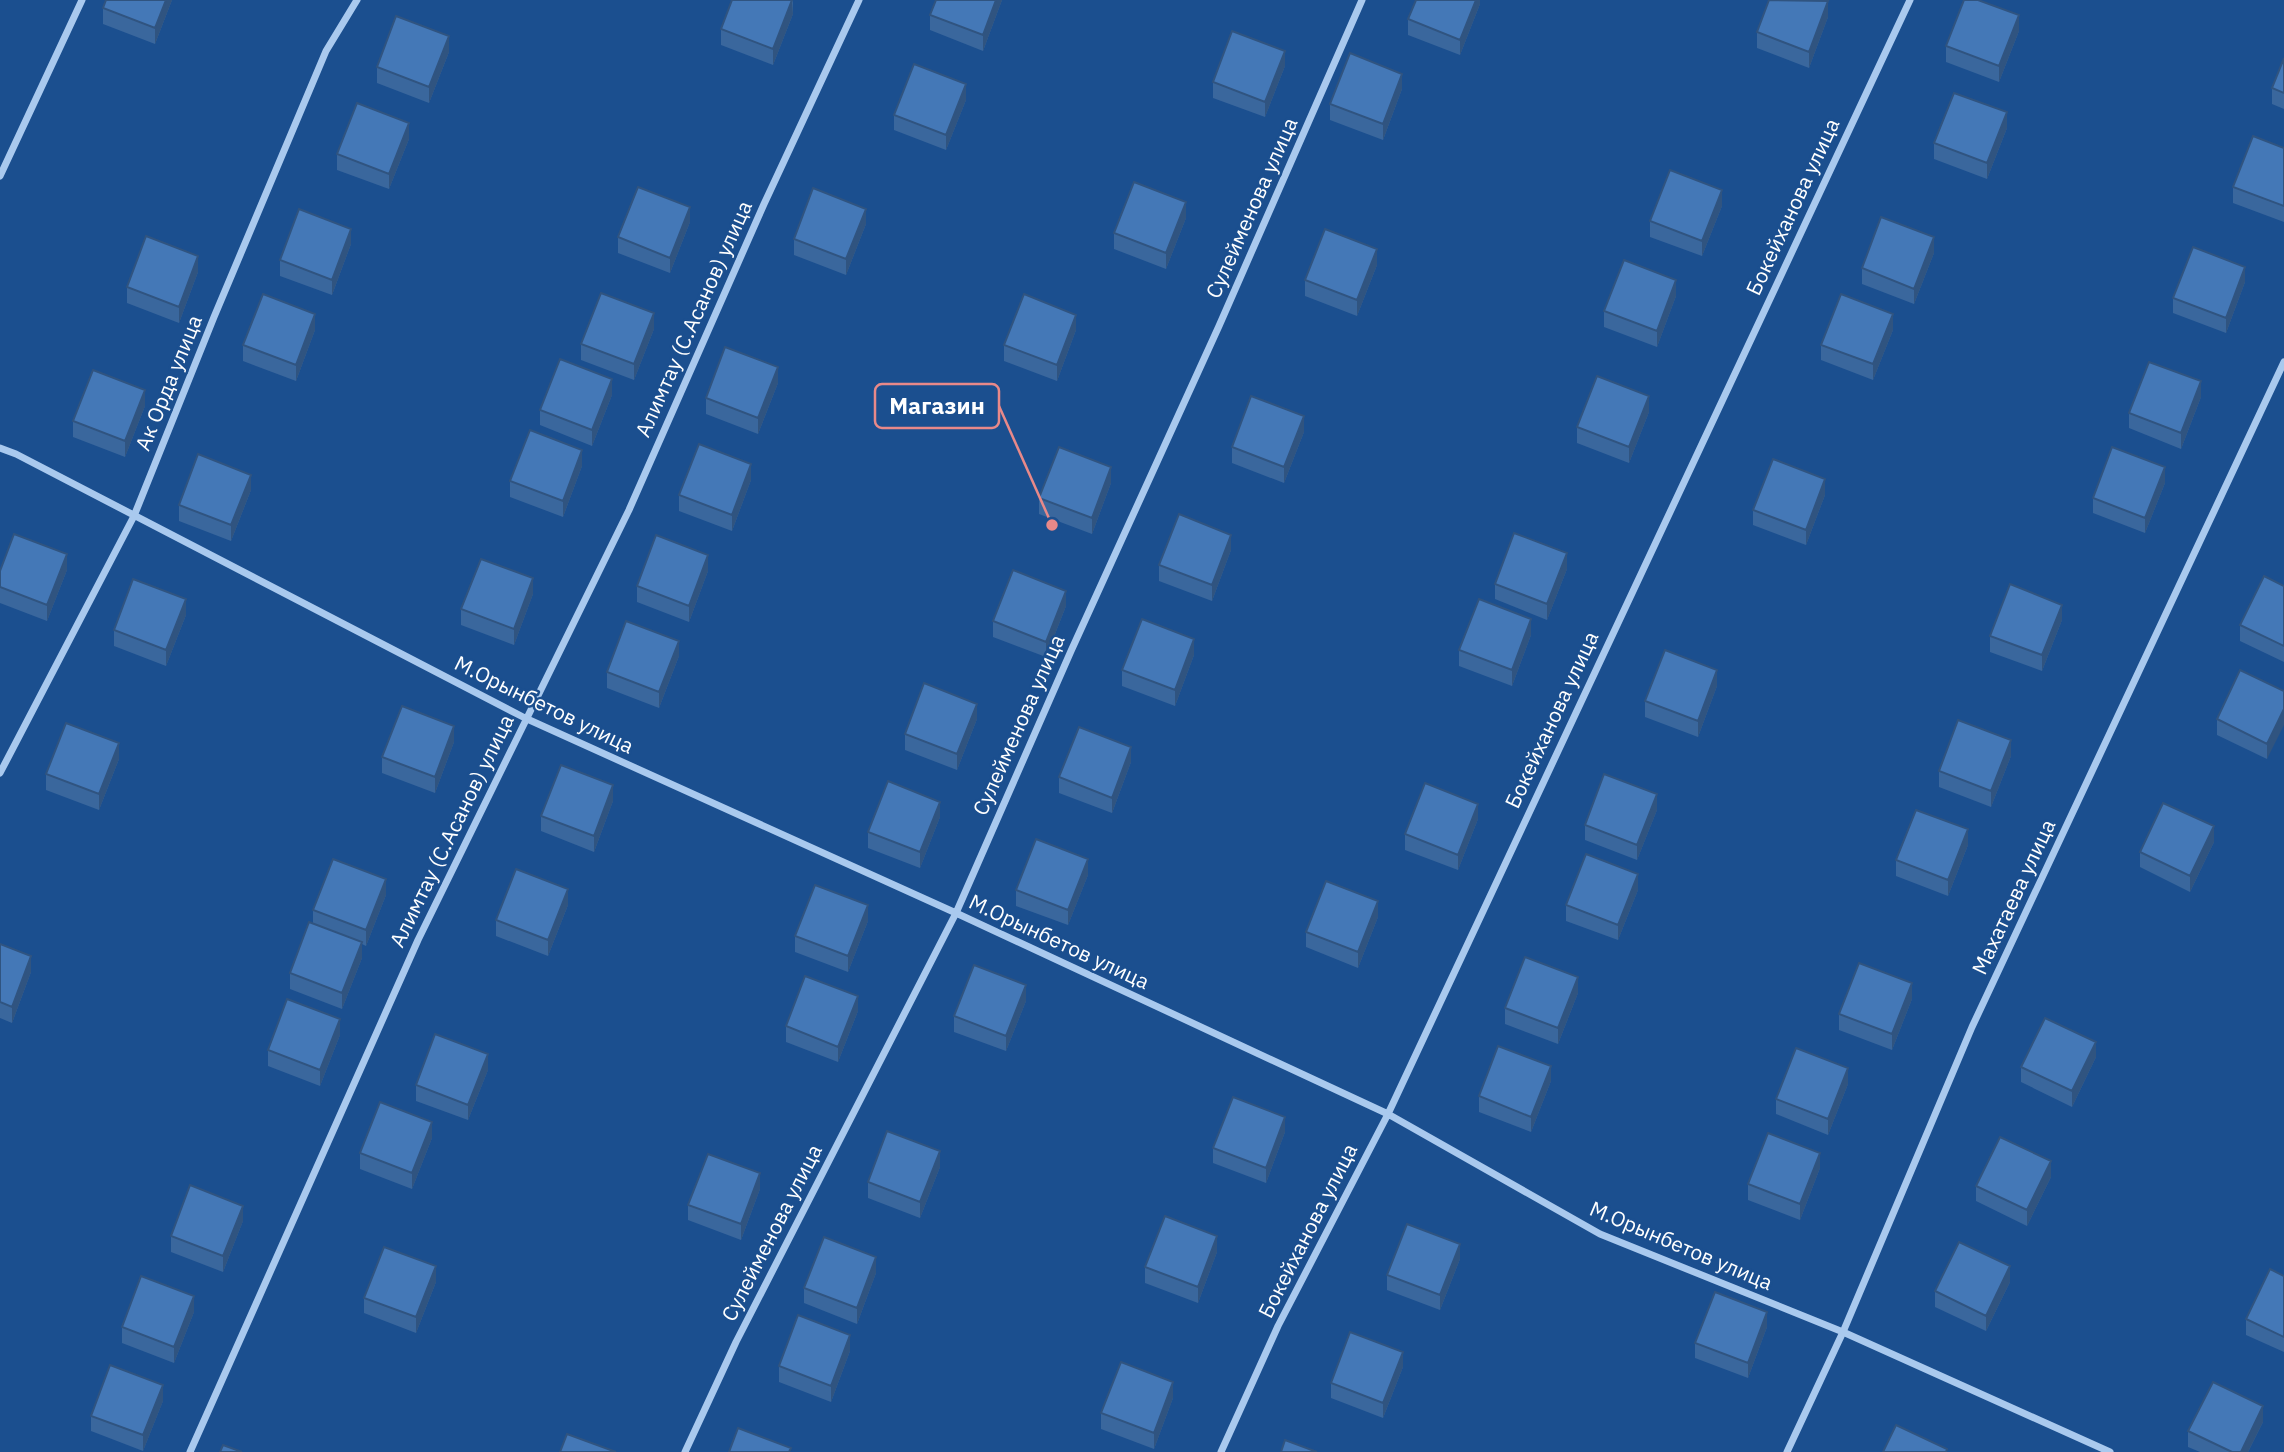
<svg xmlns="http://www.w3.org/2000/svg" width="2284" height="1452" font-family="'IBM Plex Sans',sans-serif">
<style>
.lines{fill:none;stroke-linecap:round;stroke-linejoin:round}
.street{stroke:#a9c9ee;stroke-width:7}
.wall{fill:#3a679d}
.shaded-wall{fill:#305480}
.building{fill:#4478b7;stroke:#305480;stroke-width:2}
.labels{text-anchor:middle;stroke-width:5;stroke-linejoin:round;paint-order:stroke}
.street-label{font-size:21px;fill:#fff;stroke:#1b4f8f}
.leader{fill:none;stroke:#e88989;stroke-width:2.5}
.callout-dot{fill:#e88989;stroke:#1b4f8f;stroke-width:2.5}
.callout{fill:#1b4f8f;stroke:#e88989;stroke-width:2.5}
.callout-label{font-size:23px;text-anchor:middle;font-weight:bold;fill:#fff}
</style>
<rect width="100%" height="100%" fill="#1b4f8f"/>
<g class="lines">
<!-- street -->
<path class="street" d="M0,176L82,0
M0,448L16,454L525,718L956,913L1388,1114L1600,1234L1843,1332L2110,1452
M0,773L134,516L214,317L326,51L357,0
M190,1452L418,940L629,510L764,204L859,0
M685,1452L736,1342L956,913L1071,651L1219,326L1362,0
M1221,1452L1278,1326L1388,1114L1910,0
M1787,1452L1843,1332L1972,1027L2284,362"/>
</g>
<!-- wall -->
<path class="wall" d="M106,0H172L155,44L103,24V8Z
M793,0V14L773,65L721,45V29Z
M1002,0L983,51L930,30V15Z
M1480,0V4L1460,55L1408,35V19Z
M1828,17L1809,68L1757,48V32Z
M2019,31L1999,82L1946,62V46Z
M449,52L429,103L377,83V67Z
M2284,58V109L2272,104V88Z
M1285,66L1265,117L1213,98V82Z
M1402,89L1383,140L1330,120V104Z
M966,100L946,150L894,130V115Z
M2007,128L1987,179L1934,159V143Z
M409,139L389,189L337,170V154Z
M2284,148V222L2233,203V187Z
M1722,206L1702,256L1650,237V221Z
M1186,218L1166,269L1114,249V233Z
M690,222L670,273L618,253V237Z
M866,224L846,275L794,255V239Z
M351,244L332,295L280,276V260Z
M1934,253L1914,304L1862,284V268Z
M1377,265L1357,316L1305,296V280Z
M198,272L179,323L127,303V287Z
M2245,282L2226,333L2173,313V298Z
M1676,296L1657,347L1604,327V311Z
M654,329L634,380L581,360V344Z
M315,330L296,381L243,361V345Z
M1076,330L1057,381L1004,361V345Z
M1893,330L1873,380L1821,360V345Z
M778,383L758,434L706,414V398Z
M612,395L592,446L540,425V410Z
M2201,397L2181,449L2129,428V413Z
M145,406L125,457L73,437V421Z
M1649,412L1629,463L1577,443V427Z
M1304,432L1284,483L1232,463V447Z
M582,466L563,517L510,497V481Z
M751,480L732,531L679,511V495Z
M1111,483L1092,534L1039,514V498Z
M2165,483L2145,533L2093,513V498Z
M251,490L231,541L179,521V505Z
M1825,495L1806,545L1753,525V510Z
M1231,550L1212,601L1159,581V565Z
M1567,569L1547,620L1495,599V584Z
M67,570L47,621L0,603V571Z
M708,571L689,622L637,602V586Z
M2284,586V662L2240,641V625Z
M533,594L514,645L461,625V609Z
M1066,606L1046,657L993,637V621Z
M186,615L166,666L114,646V630Z
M2062,620L2042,671L1990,652V636Z
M1531,635L1512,686L1459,666V650Z
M1194,655L1175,706L1122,686V670Z
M679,656L659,708L607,688V672Z
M1717,686L1698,737L1645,717V701Z
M2284,691L2267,759L2217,735V719Z
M977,719L957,770L905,750V734Z
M454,742L435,793L382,773V757Z
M2011,756L1991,807L1939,787V771Z
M119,759L99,810L46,790V774Z
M1131,762L1112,813L1059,793V777Z
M613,801L594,852L541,831V816Z
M1657,810L1637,860L1585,840V825Z
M940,817L920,868L868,848V832Z
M1478,819L1458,870L1405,850V834Z
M2214,842L2190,892L2140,867V852Z
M1968,845L1948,896L1896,876V860Z
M1088,875L1068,925L1016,906V890Z
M1638,890L1618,940L1566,921V905Z
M386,895L366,946L362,944V958L342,1009L290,989V973L313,924V910Z
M568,905L548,956L496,936V920Z
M1378,917L1358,968L1306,947V932Z
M868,921L848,972L795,952V936Z
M0,944L31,972L12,1023L0,1018Z
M1578,993L1558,1044L1505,1024V1008Z
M1912,999L1892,1050L1839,1030V1014Z
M1026,1001L1006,1051L954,1032V1016Z
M858,1011L838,1062L786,1042V1026Z
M340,1035L320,1086L268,1066V1050Z
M2096,1057L2072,1107L2021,1082V1067Z
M488,1070L468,1120L416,1101V1085Z
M1551,1081L1531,1132L1479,1112V1096Z
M1848,1084L1828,1135L1776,1114V1099Z
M1285,1132L1266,1183L1213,1163V1148Z
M432,1138L412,1189L360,1169V1153Z
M940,1167L920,1218L868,1198V1182Z
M1820,1168L1800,1220L1748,1200V1184Z
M2051,1177L2027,1226L1976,1201V1186Z
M760,1189L741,1240L688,1220V1205Z
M243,1221L223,1272L171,1252V1236Z
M1217,1252L1198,1303L1145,1283V1267Z
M1460,1259L1440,1310L1387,1290V1275Z
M876,1273L857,1324L804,1303V1288Z
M2284,1276V1352L2246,1335V1319Z
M436,1282L416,1333L364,1313V1298Z
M2010,1282L1986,1331L1935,1307V1291Z
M194,1312L174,1363L122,1343V1327Z
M1767,1327L1748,1378L1695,1358V1343Z
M850,1351L831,1402L779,1382V1366Z
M1403,1367L1383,1418L1331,1398V1383Z
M1173,1398L1154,1449L1101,1429V1413Z
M163,1401L143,1451L91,1431V1416Z
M2263,1422L2248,1452H2200L2188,1447V1431Z"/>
<!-- shaded-wall -->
<path class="shaded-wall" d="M166,0H172L155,44V28Z
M792,0L793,14L773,65V49Z
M996,0H1002L983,51V35Z
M1476,0H1480V4L1460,55V40Z
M1828,1V17L1809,68V52Z
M2019,15V31L1999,82V66Z
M449,36V52L429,103V87Z
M1285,51V66L1265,117V102Z
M1402,74V89L1383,140V124Z
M966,84V100L946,150V135Z
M2007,112V128L1987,179V163Z
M409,123V139L389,189V174Z
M1722,190V206L1702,256V241Z
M1186,202V218L1166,269V253Z
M690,207V222L670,273V258Z
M866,209V224L846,275V259Z
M351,229V244L332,295V280Z
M1934,237V253L1914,304V289Z
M1377,249V265L1357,316V300Z
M198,256V272L179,323V307Z
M2245,267V282L2226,333V318Z
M1676,280V296L1657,347V331Z
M654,313V329L634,380V364Z
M315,314V330L296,381V365Z
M1893,314V330L1873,380V364Z
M1076,315V330L1057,381V365Z
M778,367V383L758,434V418Z
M612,379V395L592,446V430Z
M2201,381V397L2181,449V433Z
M145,390V406L125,457V441Z
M1649,396V412L1629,463V447Z
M1304,416V432L1284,483V467Z
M582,450V466L563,517V501Z
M751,464V480L732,531V515Z
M1111,467V483L1092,534V518Z
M2165,467V483L2145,533V518Z
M251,475V490L231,541V525Z
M1825,479V495L1806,545V530Z
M1231,535V550L1212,601V585Z
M1567,553V569L1547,620V604Z
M67,554V570L47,621V605Z
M708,555V571L689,622V606Z
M533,578V594L514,645V629Z
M1066,591V606L1046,657V642Z
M186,599V615L166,666V650Z
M2062,605V620L2042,671V655Z
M1531,619V635L1512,686V670Z
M1194,639V655L1175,706V690Z
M679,641V656L659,708V692Z
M1717,670V686L1698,737V721Z
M977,704V719L957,770V754Z
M2284,709V725L2267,759V744Z
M454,726V742L435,793V777Z
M2011,740V756L1991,807V791Z
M119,743V759L99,810V794Z
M1131,747V762L1112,813V798Z
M613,785V801L594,852V836Z
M1657,794V810L1637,860V845Z
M940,802V817L920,868V852Z
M1478,804V819L1458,870V855Z
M2214,826V842L2190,892V876Z
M1968,829V845L1948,896V880Z
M1088,859V875L1068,925V910Z
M1638,874V890L1618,940V925Z
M386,879V895L366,946V930Z
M568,889V905L548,956V940Z
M1378,901V917L1358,968V952Z
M868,905V921L848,972V956Z
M362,942V958L342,1009V993Z
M31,956V972L12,1023V1007Z
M1578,977V993L1558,1044V1028Z
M1912,983V999L1892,1050V1034Z
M1026,985V1001L1006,1051V1036Z
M858,996V1011L838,1062V1047Z
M340,1019V1035L320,1086V1070Z
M2096,1042V1057L2072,1107V1091Z
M488,1054V1070L468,1120V1105Z
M1551,1066V1081L1531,1132V1117Z
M1848,1068V1084L1828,1135V1119Z
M1285,1117V1132L1266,1183V1168Z
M432,1122V1138L412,1189V1173Z
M940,1151V1167L920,1218V1202Z
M1820,1153V1168L1800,1220V1204Z
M2051,1161V1177L2027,1226V1210Z
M760,1173V1189L741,1240V1224Z
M243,1206V1221L223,1272V1256Z
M1217,1236V1252L1198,1303V1287Z
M1460,1244V1259L1440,1310V1295Z
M876,1257V1273L857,1324V1308Z
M436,1266V1282L416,1333V1317Z
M2010,1266V1282L1986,1331V1316Z
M194,1296V1312L174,1363V1347Z
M1767,1312V1327L1748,1378V1363Z
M850,1335V1351L831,1402V1386Z
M1403,1352V1367L1383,1418V1403Z
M1173,1382V1398L1154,1449V1433Z
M163,1385V1401L143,1451V1435Z
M2263,1406V1422L2248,1452H2241Z"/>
<!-- building -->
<path class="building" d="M106,0H166L155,28L103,8Z
M732,0H792L773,49L721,29Z
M936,0H996L983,35L930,15Z
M1416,0H1476L1460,40L1408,19Z
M1769,0L1828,1L1809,52L1757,32Z
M1964,0H1978L2019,15L1999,66L1946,46Z
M396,16L449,36L429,87L377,67Z
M1232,31L1285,51L1265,102L1213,82Z
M1350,53L1402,74L1383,124L1330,104Z
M2284,58V93L2272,88Z
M914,64L966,84L946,135L894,115Z
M1954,93L2007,112L1987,163L1934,143Z
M357,103L409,123L389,174L337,154Z
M2253,136L2284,148V206L2233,187Z
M1670,170L1722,190L1702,241L1650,221Z
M1134,182L1186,202L1166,253L1114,233Z
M638,187L690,207L670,258L618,237Z
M813,188L866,209L846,259L794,239Z
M299,209L351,229L332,280L280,260Z
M1881,217L1934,237L1914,289L1862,268Z
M1325,229L1377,249L1357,300L1305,280Z
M146,236L198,256L179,307L127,287Z
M2193,247L2245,267L2226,318L2173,298Z
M1624,260L1676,280L1657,331L1604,311Z
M601,293L654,313L634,364L581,344Z
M263,294L315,314L296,365L243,345Z
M1024,294L1076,315L1057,365L1004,345Z
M1841,294L1893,314L1873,364L1821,345Z
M725,347L778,367L758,418L706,398Z
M560,359L612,379L592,430L540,410Z
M2149,362L2201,381L2181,433L2129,413Z
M93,370L145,390L125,441L73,421Z
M1597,376L1649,396L1629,447L1577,427Z
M1251,396L1304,416L1284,467L1232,447Z
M530,430L582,450L563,501L510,481Z
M699,444L751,464L732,515L679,495Z
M1059,447L1111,467L1092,518L1039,498Z
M2112,447L2165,467L2145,518L2093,498Z
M198,454L251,475L231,525L179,505Z
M1773,459L1825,479L1806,530L1753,510Z
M1179,514L1231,535L1212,585L1159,565Z
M1514,533L1567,553L1547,604L1495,584Z
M14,534L67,554L47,605L0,587V571Z
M656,535L708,555L689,606L637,586Z
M481,559L533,578L514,629L461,609Z
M1013,570L1066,591L1046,642L993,621Z
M2264,576L2284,586V646L2240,625Z
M133,579L186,599L166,650L114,630Z
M2010,584L2062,605L2042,655L1990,636Z
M1479,599L1531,619L1512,670L1459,650Z
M1142,619L1194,639L1175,690L1122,670Z
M626,621L679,641L659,692L607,672Z
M1665,650L1717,670L1698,721L1645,701Z
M2240,670L2284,691V709L2267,744L2217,719Z
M924,683L977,704L957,754L905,734Z
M402,706L454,726L435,777L382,757Z
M1958,720L2011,740L1991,791L1939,771Z
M66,723L119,743L99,794L46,774Z
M1079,727L1131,747L1112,798L1059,777Z
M561,765L613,785L594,836L541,816Z
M1604,774L1657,794L1637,845L1585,825Z
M888,781L940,802L920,852L868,832Z
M1425,783L1478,804L1458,855L1405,834Z
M2163,803L2214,826L2190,876L2140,852Z
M1916,810L1968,829L1948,880L1896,860Z
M1036,839L1088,859L1068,910L1016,890Z
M1586,854L1638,874L1618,925L1566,905Z
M333,859L386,879L366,930L313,910Z
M516,869L568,889L548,940L496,920Z
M1326,881L1378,901L1358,952L1306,932Z
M815,885L868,905L848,956L795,936Z
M309,922L362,942L342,993L290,973Z
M0,944L31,956L12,1007L0,1002Z
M1525,957L1578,977L1558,1028L1505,1008Z
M1859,963L1912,983L1892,1034L1839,1014Z
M974,965L1026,985L1006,1036L954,1016Z
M805,976L858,996L838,1047L786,1026Z
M287,999L340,1019L320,1070L268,1050Z
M2045,1018L2096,1042L2072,1091L2021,1067Z
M435,1034L488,1054L468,1105L416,1085Z
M1498,1046L1551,1066L1531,1117L1479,1096Z
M1796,1048L1848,1068L1828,1119L1776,1099Z
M1233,1097L1285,1117L1266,1168L1213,1148Z
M380,1102L432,1122L412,1173L360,1153Z
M887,1131L940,1151L920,1202L868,1182Z
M1768,1133L1820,1153L1800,1204L1748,1184Z
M2000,1137L2051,1161L2027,1210L1976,1186Z
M708,1154L760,1173L741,1224L688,1205Z
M190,1185L243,1206L223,1256L171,1236Z
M1165,1216L1217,1236L1198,1287L1145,1267Z
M1407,1224L1460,1244L1440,1295L1387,1275Z
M824,1237L876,1257L857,1308L804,1288Z
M1959,1242L2010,1266L1986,1316L1935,1291Z
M384,1247L436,1266L416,1317L364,1298Z
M2270,1269L2284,1276V1337L2246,1319Z
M141,1276L194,1296L174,1347L122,1327Z
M1715,1292L1767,1312L1748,1363L1695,1343Z
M798,1315L850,1335L831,1386L779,1366Z
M1350,1332L1403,1352L1383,1403L1331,1383Z
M1121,1362L1173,1382L1154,1433L1101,1413Z
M110,1365L163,1385L143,1435L91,1416Z
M2213,1382L2263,1406L2241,1452H2232L2188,1431Z
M1896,1425L1947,1449L1946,1452H1883Z
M738,1428L791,1448L789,1452H729Z
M567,1434L616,1452H560Z
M1285,1440L1317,1452H1281Z
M223,1445L242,1452H220Z"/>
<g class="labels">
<!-- street labels -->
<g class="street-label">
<text transform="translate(1793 207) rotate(-65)" y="7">Бокейханова улица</text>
<text transform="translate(1252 208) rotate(-66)" y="7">Сулейменова улица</text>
<text transform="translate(694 319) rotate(-66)" y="7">Алимтау (С.Асанов) улица</text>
<text transform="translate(169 383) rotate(-68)" y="7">Ак Орда улица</text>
<text transform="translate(544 705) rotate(26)" y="7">М.Орынбетов улица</text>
<text transform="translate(1552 720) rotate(-65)" y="7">Бокейханова улица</text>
<text transform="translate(1019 725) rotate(-66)" y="7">Сулейменова улица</text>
<text transform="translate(452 831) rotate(-64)" y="7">Алимтау (С.Асанов) улица</text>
<text transform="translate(2014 897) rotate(-65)" y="7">Махатаева улица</text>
<text transform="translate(1059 942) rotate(25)" y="7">М.Орынбетов улица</text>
<text transform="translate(1308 1231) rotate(-63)" y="7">Бокейханова улица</text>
<text transform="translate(772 1233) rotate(-63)" y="7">Сулейменова улица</text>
<text transform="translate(1681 1246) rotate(23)" y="7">М.Орынбетов улица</text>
</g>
</g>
<!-- callouts -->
<path class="leader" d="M1052 525L999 406"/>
<circle class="callout-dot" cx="1052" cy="525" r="7"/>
<rect class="callout" x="875" y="384" width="124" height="44" rx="7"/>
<g class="callout-label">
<text x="937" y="414">Магазин</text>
</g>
</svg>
